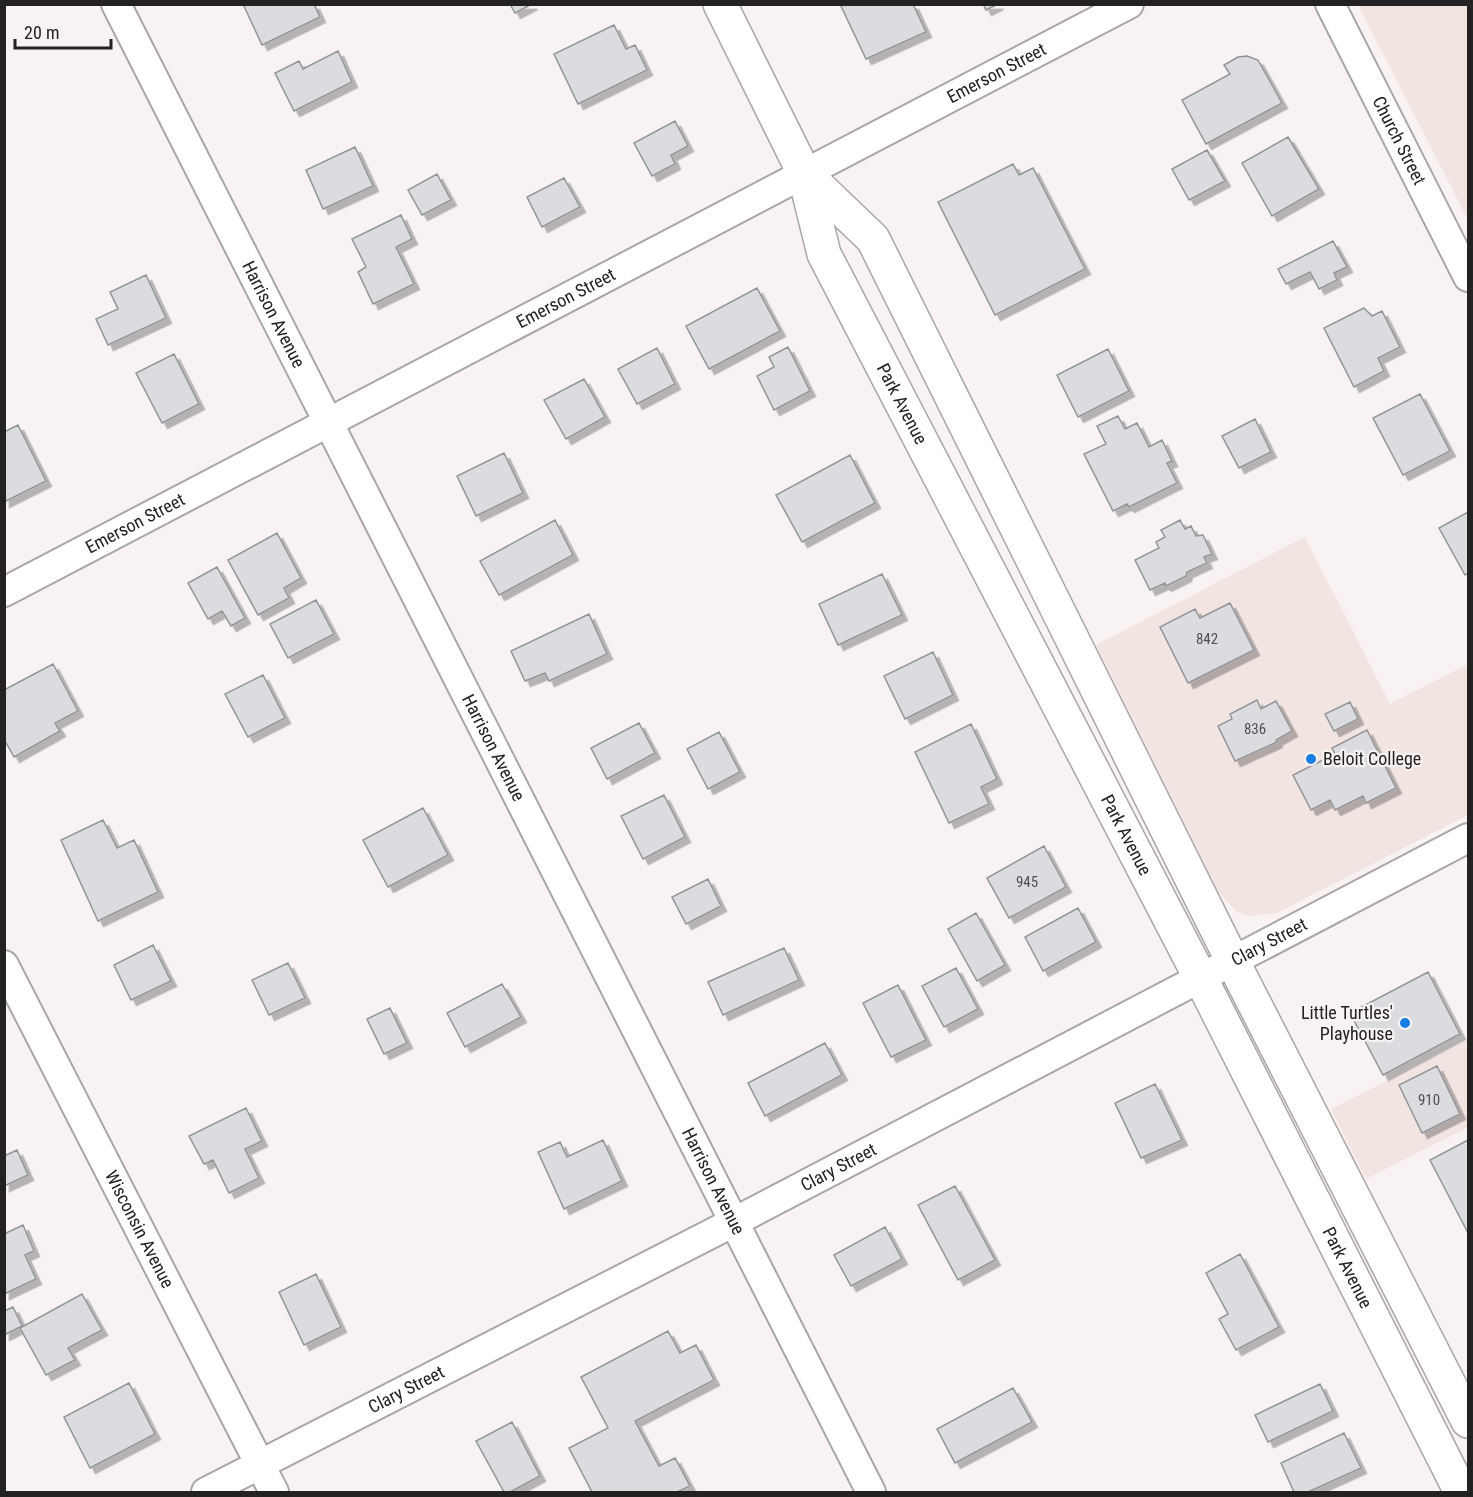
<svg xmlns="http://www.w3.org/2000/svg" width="1473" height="1497" font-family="'Roboto Condensed',sans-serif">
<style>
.built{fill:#f2e4e1}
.building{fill:#dadce0;stroke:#929598;stroke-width:1.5;filter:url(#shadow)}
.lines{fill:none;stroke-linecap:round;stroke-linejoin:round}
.minor-casing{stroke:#aba6a5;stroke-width:32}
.tertiary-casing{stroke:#aba6a5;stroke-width:36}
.minor{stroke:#fff;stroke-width:28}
.tertiary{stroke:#fff;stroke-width:33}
.poi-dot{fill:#177de5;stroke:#f8f3f2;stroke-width:2}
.labels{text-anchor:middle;stroke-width:4.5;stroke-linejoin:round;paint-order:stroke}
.number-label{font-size:15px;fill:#515051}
.street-label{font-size:18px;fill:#232121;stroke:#f8f3f2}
.poi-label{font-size:18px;fill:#232121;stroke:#f8f3f2;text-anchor:start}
</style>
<defs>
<filter id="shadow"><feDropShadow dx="5.5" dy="5.5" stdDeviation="0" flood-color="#0004"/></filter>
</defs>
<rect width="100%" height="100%" fill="#f8f3f2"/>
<!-- built -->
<path class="built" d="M1358,5H1468V220Z
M1305,537L1390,704L1468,664V815L1277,913L1248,916L1237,912L1220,894L1096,645Z
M1468,1040V1127L1366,1179L1331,1109Z"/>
<!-- building -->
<path class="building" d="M243,4H314L320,17L262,45Z
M510,4H532L515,13Z
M840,4H913L926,32L866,59Z
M983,4H998L986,10Z
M614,25L626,49L635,45L647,70L578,104L554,54Z
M338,51L352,82L294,111L275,73L299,61L303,69Z
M1247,56L1258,60L1282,103L1206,144L1182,100L1230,74L1224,65L1238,57Z
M675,121L688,146L671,155L675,164L652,176L634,143Z
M1288,137L1319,189L1272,216L1242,163Z
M355,147L373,186L323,209L306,170Z
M1207,150L1225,181L1189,200L1172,169Z
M1013,164L1019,175L1033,168L1085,269L995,315L938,202Z
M437,174L451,200L422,215L408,190Z
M564,178L580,207L542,227L527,197Z
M401,215L412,239L396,247L414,284L373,304L358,272L366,267L352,239Z
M1333,241L1347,267L1334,273L1337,280L1319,289L1310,272L1286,284L1278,269Z
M146,275L166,318L108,345L96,319L118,309L110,292Z
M757,288L780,331L709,369L686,326Z
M1364,308L1372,316L1382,311L1400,347L1378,358L1384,371L1354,387L1324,328Z
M788,347L810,391L774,410L757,376L774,367L769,357Z
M657,348L675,384L637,404L618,369Z
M1108,349L1129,391L1078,417L1057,375Z
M174,354L199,404L162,423L136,373Z
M584,379L605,417L566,439L544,400Z
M1420,394L1450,451L1403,475L1373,418Z
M1118,416L1125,429L1137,423L1149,447L1162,440L1172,461L1167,463L1177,483L1129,507L1127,504L1113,511L1084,454L1106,444L1097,426Z
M1255,419L1271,452L1239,468L1222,436Z
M18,425L46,481L4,502V432Z
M504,453L523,493L476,516L457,476Z
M850,455L875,503L802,542L776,495Z
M1468,512V573L1465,575L1439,528Z
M555,520L573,555L499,595L480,561Z
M1180,520L1185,529L1191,526L1196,536L1203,535L1212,554L1204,557L1207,563L1187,572L1186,576L1166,586L1165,583L1150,590L1135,560L1159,548L1156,542L1165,537L1161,530Z
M277,533L301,578L284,588L289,598L258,615L228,560Z
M217,567L245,618L231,626L222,611L208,619L188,583Z
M882,574L902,615L838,645L819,604Z
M316,600L334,634L288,658L270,624Z
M1230,603L1254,650L1188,683L1160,627L1195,609L1200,618Z
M589,614L607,654L549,681L545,673L525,681L511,651Z
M933,652L953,695L905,719L884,676Z
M53,664L78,711L55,723L60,731L14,757L4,739V690Z
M263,675L285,718L248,737L225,694Z
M1257,700L1261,709L1276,701L1292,731L1276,740L1277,742L1235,761L1218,726L1232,719L1230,714Z
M1350,702L1358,719L1334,731L1325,714Z
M639,723L655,753L607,779L591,748Z
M971,724L997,779L981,787L989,804L949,823L915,752Z
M1367,730L1396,788L1366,803L1363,796L1335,810L1330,800L1311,810L1293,775L1335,754L1332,748Z
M719,732L740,772L708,789L687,749Z
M664,795L685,837L643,859L621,816Z
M423,808L448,855L388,887L363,840Z
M103,820L117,848L134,840L158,892L98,921L61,840Z
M1044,846L1066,887L1009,918L987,878Z
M708,879L721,906L686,924L672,897Z
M1078,908L1096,942L1043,971L1025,937Z
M976,913L1005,965L977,981L948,929Z
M153,945L171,981L131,1000L114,965Z
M784,948L799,980L723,1015L708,982Z
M288,963L305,998L269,1015L252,980Z
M956,968L978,1009L944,1027L922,986Z
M1428,972L1460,1034L1383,1075L1350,1013Z
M502,984L521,1017L465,1047L447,1013Z
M898,985L926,1040L891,1057L863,1003Z
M390,1008L407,1043L384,1054L367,1019Z
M825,1043L842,1075L765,1116L748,1083Z
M1437,1066L1460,1114L1422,1133L1399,1085Z
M1155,1084L1182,1140L1141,1158L1115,1103Z
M246,1108L262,1141L245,1149L259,1178L229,1193L213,1160L204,1164L189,1136Z
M603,1140L622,1181L564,1209L538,1152L560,1142L567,1157Z
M1468,1140V1233L1430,1160Z
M17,1150L28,1175L4,1186V1156Z
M955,1186L995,1260L958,1280L918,1205Z
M23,1225L34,1251L25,1255L36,1279L4,1294V1234Z
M885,1227L902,1259L851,1286L834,1255Z
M1240,1254L1279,1327L1236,1350L1219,1319L1228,1314L1206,1273Z
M316,1274L341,1327L304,1345L279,1292Z
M82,1294L102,1330L68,1348L75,1360L46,1375L20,1328Z
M13,1307L22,1326L4,1335V1311Z
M668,1331L680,1353L696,1345L714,1380L635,1421L659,1466L675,1458L690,1486L677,1492H592L569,1448L608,1428L581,1377Z
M129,1383L155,1434L90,1468L64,1417Z
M1320,1384L1333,1411L1268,1442L1255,1415Z
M1013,1388L1032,1422L955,1463L937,1429Z
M512,1422L540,1476L510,1492H504L476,1441Z
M1344,1433L1361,1468L1308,1492H1294L1281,1463Z"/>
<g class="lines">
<defs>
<g id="minor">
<path id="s1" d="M116,4L871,1492"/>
<path id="s2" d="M1330,4L1468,277"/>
<path id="s3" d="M4,592L1129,4"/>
<path id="s4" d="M4,965L274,1492"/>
<path id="s5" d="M206,1492L732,1223L1468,838"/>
</g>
<g id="tertiary">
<path id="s6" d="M720,4L804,173L824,254L1200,977L1461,1492"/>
<path d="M804,173L873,239L1232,960L1468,1421"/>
</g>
</defs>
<!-- minor casing -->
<use href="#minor" class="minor-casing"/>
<!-- tertiary casing -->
<use href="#tertiary" class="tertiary-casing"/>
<!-- minor -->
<use href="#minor" class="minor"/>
<!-- tertiary -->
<use href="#tertiary" class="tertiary"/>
</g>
<!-- markers -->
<g class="poi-dot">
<circle cx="1311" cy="759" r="6"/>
<circle cx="1405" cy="1023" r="6"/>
</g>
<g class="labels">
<!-- number labels -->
<g class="number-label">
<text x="1207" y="644">842</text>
<text x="1255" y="734">836</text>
<text x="1027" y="887">945</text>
<text x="1429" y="1105">910</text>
</g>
<!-- street labels -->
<g class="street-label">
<text dy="6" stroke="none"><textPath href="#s3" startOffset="1120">Emerson Street</textPath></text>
<text dy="6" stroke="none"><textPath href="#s2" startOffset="153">Church Street</textPath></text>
<text dy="6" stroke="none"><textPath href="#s3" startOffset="634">Emerson Street</textPath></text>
<text dy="6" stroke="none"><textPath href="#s1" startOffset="348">Harrison Avenue</textPath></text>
<text dy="6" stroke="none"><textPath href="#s6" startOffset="441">Park Avenue</textPath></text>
<text dy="6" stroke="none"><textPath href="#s3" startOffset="148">Emerson Street</textPath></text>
<text dy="6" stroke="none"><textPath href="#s1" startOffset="834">Harrison Avenue</textPath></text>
<text dy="6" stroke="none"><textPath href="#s6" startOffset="927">Park Avenue</textPath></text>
<text dy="6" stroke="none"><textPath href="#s5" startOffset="1197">Clary Street</textPath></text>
<text dy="6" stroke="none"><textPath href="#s5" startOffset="711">Clary Street</textPath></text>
<text dy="6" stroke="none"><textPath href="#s1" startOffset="1320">Harrison Avenue</textPath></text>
<text dy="6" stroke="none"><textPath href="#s4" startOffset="297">Wisconsin Avenue</textPath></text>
<text dy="6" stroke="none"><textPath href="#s6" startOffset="1413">Park Avenue</textPath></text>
<text dy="6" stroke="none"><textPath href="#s5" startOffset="225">Clary Street</textPath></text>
</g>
<!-- poi labels -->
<g class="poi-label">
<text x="1323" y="765">Beloit College</text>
<text x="1393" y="1019" text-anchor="end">Little Turtles'<tspan x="1393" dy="21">Playhouse</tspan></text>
</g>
</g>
<!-- border -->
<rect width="1473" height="1497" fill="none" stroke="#232121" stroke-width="12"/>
<!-- scale -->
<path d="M15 39v9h96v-9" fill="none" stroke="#232121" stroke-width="3"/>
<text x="24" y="39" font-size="18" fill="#232121" stroke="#f8f3f2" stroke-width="4.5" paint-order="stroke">20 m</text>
</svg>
